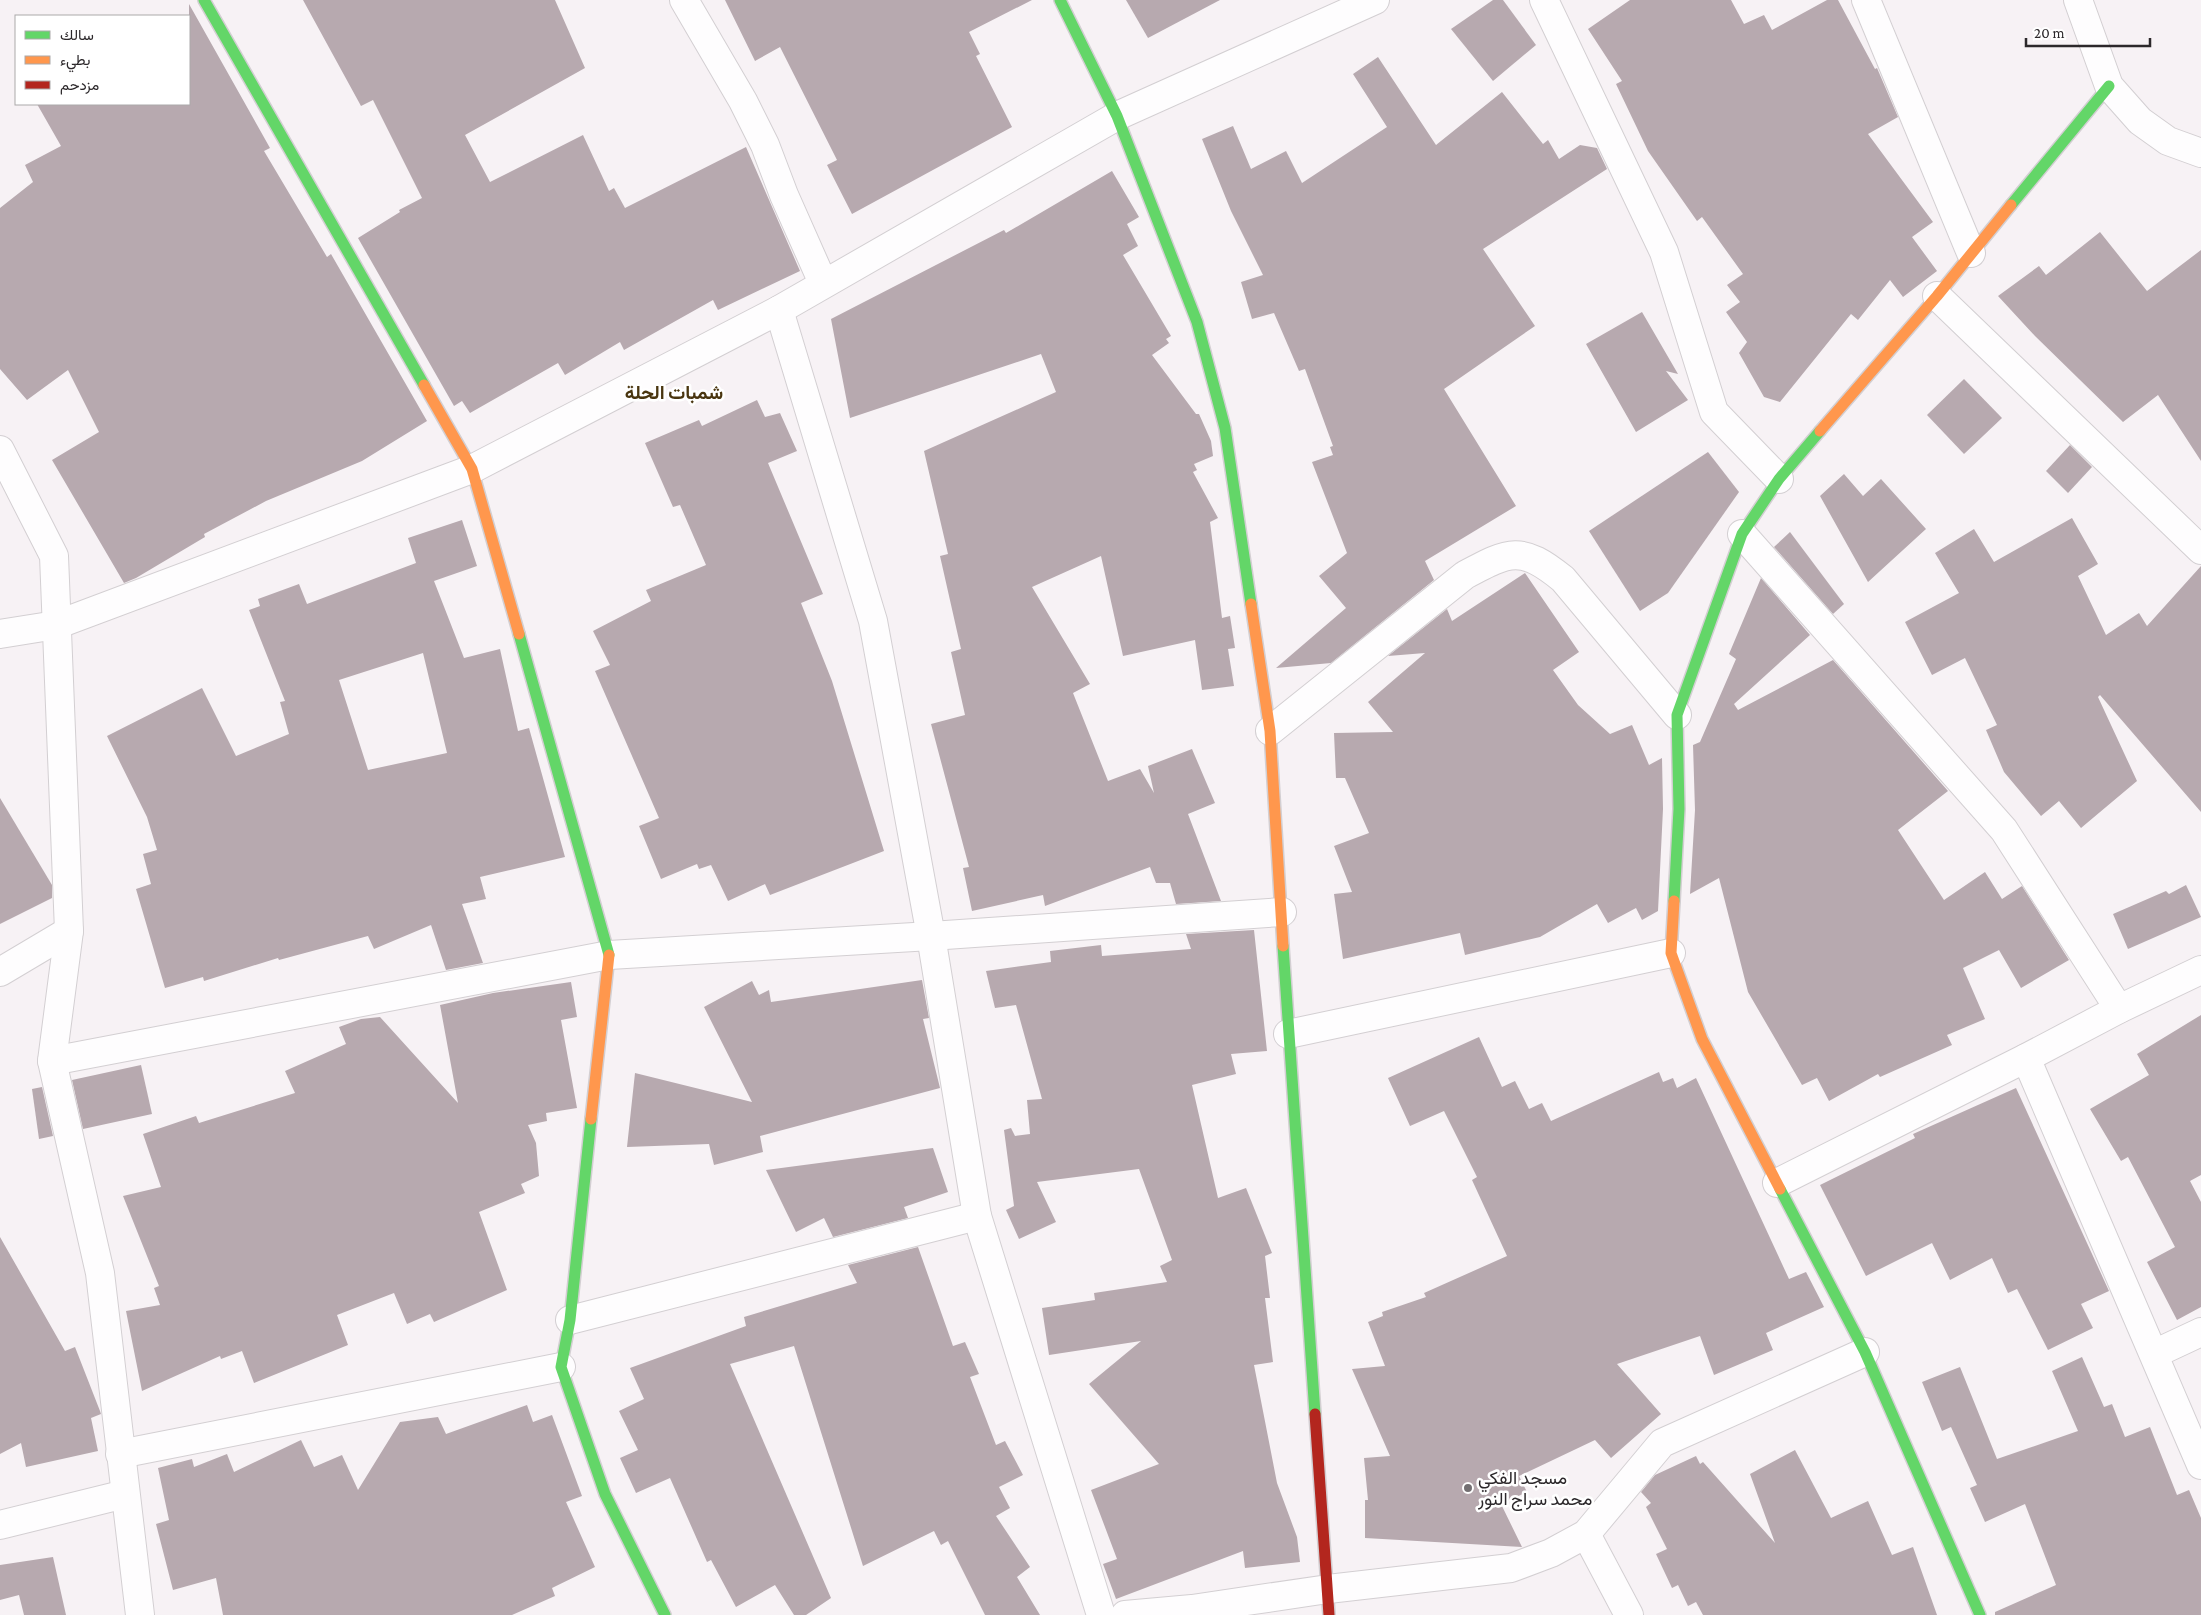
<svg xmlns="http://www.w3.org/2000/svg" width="2201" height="1615" viewBox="0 0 2201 1615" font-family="'Crimson Pro',Vazirmatn,serif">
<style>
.building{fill:#b7a9af;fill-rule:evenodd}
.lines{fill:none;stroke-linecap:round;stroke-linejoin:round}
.street-casing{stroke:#d3cfd2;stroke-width:30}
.fast-casing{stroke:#d3cfd2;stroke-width:14}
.slow-casing{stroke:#d3cfd2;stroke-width:14}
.jam-casing{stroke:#d3cfd2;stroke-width:14}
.street{stroke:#fefdfe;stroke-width:28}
.fast{stroke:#63d668;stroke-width:11}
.slow{stroke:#ff974d;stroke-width:11}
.jam{stroke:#b3261e;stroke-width:11}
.poi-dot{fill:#736f72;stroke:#fff;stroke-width:2}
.labels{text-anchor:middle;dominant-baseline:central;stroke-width:5;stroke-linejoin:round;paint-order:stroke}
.poi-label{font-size:18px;fill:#2c282b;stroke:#fff;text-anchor:start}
.neighbourhood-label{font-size:19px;font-weight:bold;fill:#49350f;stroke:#fff}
</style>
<rect width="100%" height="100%" fill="#f7f2f5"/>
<!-- building -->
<g class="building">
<polygon points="303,0 555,0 585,68 465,135 490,182 583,135 609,191 614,188 625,208 746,147 800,271 718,310 713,300 624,350 620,342 565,375 558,363 470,413 462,401 454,406 358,238 400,212 399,210 422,198 373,100 361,106"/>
<polygon points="725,0 1032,0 969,32 980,54 976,56 1012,127 852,214 827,165 837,160 780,47 755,61"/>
<polygon points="1126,0 1220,0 1148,38"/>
<polygon points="1493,0 1503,0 1536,45 1493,81 1451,29"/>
<polygon points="1630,0 1731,0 1744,24 1764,15 1772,30 1827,0 1838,0 1875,69 1877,68 1898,117 1868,134 1933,222 1912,237 1937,271 1903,297 1890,280 1858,320 1851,314 1780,402 1764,397 1739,353 1747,342 1726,312 1740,302 1727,285 1743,274 1702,217 1697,221 1648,151 1616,84 1622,81 1588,29"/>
<polygon points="189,4 270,148 264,151 327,257 331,254 427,421 362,461 266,501 204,534 205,537 136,578 124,583 52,460 99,432 68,370 27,400 0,369 0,208 33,182 25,165 61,146 37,104 189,104"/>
<polygon points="1378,57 1436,145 1502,92 1543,144 1548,140 1559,159 1580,145 1597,148 1607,169 1483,249 1535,326 1444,389 1516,506 1425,561 1434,580 1331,663 1276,668 1346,608 1319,576 1347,553 1312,462 1333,455 1330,447 1333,446 1305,369 1299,371 1274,313 1252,319 1241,282 1263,275 1231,211 1202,139 1233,126 1251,169 1286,151 1302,183 1387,127 1353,74"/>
<polygon points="1112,171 1139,217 1127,224 1138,246 1123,255 1171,336 1166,339 1169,343 1152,355 1196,414 1199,414 1211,441 1213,456 1194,464 1197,470 1193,472 1218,518 1210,522 1222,618 1230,616 1235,648 1228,649 1234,686 1202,690 1195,640 1123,656 1101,556 1032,587 1090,684 1073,693 1108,781 1140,769 1154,793 1148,766 1192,749 1215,803 1188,814 1221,901 1176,904 1170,883 1156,883 1150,867 1045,906 1043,895 972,911 963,868 969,867 931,724 965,715 951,652 961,649 940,556 948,554 924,451 1056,392 1041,354 850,418 831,319 1004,230 1006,233"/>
<polygon points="2100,232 2147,291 2201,250 2201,461 2158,395 2123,422 2035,336 1998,296 2039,266 2046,275"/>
<polygon points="1642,312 1678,374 1666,371 1688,400 1636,432 1586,344"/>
<polygon points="1964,379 2002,418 1964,454 1927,415"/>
<polygon points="757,400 765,417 780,413 797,451 768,463 823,594 801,603 832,681 884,851 770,895 765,884 728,901 711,865 699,869 697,864 661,879 639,826 659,818 595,671 610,665 593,631 651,601 646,590 706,565 680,505 673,507 645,443 699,420 702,426"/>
<polygon points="2070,445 2092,467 2068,493 2046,471"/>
<polygon points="1708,452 1739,492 1668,593 1640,611 1589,531"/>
<polygon points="1844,474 1863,496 1881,479 1926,529 1868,582 1820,496"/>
<polygon points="2072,518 2098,564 2078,576 2106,635 2139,613 2147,626 2201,566 2201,812 2100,695 2098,697 2137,781 2081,828 2059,801 2041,816 2004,772 1986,730 1997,725 1965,658 1932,675 1905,622 1959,593 1935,553 1974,529 1994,562"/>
<path d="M462,520L477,566L434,581L464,658L500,649L518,731L529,728L565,857L480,877L486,899L462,904L483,963L446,970L431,925L374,949L368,936L279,960L278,958L204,981L203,977L165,988L136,889L151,884L143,854L157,850L147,817L107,736L202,688L236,756L289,734L280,702L285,701L249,610L260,606L258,599L299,584L307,604L416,563L408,538ZM423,653L447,753L368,770L339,680Z"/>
<polygon points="1790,532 1844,604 1833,614 1774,547"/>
<polygon points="1525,573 1579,652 1553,670 1578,705 1610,734 1632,725 1649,765 1662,758 1663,809 1658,911 1642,920 1636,908 1608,923 1597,904 1540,937 1465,955 1460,933 1343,959 1334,894 1352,892 1334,846 1369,833 1345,778 1336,778 1334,733 1393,732 1368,702 1425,653 1388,656 1447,609 1452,621"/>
<polygon points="1761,578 1810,635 1734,704 1738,710 1833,660 1948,791 1898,830 1944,900 1985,872 2002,899 2022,886 2069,960 2021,988 1999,950 1963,968 1985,1019 1947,1035 1952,1045 1880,1077 1878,1074 1829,1101 1817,1078 1802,1085 1748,992 1719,878 1690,894 1695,810 1693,745 1700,742 1736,659 1729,654"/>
<polygon points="0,798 52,885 52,898 0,924"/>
<polygon points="2186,885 2201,917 2128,949 2113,914 2166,891 2169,894"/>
<polygon points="1254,930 1267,1051 1231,1054 1236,1074 1192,1085 1218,1198 1246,1188 1272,1253 1265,1256 1270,1298 1265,1298 1273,1362 1254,1365 1277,1483 1297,1537 1300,1562 1245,1568 1243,1551 1116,1599 1103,1564 1117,1559 1091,1490 1159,1464 1089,1384 1141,1341 1049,1355 1042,1308 1095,1300 1094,1293 1167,1282 1160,1266 1172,1260 1139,1169 1037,1182 1056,1222 1019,1239 1006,1210 1014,1206 1004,1130 1011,1128 1015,1136 1030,1134 1027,1100 1042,1099 1016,1005 995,1008 986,971 1051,962 1050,951 1101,945 1102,956 1191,949 1186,934"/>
<polygon points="922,980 929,1018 923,1019 940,1088 760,1136 763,1152 714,1165 709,1144 627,1147 635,1073 752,1102 704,1007 752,981 759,995 769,990 771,1002"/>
<polygon points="571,982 577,1017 561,1020 577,1108 546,1113 547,1121 528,1125 536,1143 539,1176 521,1184 525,1193 479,1212 507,1290 434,1322 430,1314 407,1324 394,1293 337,1315 348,1345 254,1383 242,1351 221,1359 220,1356 142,1391 126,1311 160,1305 154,1288 159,1286 123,1196 161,1187 143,1134 196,1116 199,1123 295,1093 285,1071 346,1044 339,1027 361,1019 380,1017 458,1103 440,1005 493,993"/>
<polygon points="2201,1015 2201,1175 2190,1181 2201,1202 2201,1307 2177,1320 2147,1262 2175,1247 2128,1157 2121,1161 2090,1109 2149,1075 2137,1054"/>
<polygon points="1479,1037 1502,1087 1515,1081 1529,1109 1542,1103 1551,1121 1659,1072 1663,1082 1673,1078 1677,1088 1696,1078 1789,1279 1806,1272 1824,1307 1766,1333 1773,1350 1714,1375 1700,1336 1617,1364 1661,1414 1611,1458 1595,1440 1519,1476 1527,1492 1501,1504 1522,1547 1365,1538 1365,1500 1368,1500 1364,1458 1390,1456 1352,1369 1385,1366 1368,1322 1383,1316 1382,1312 1426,1297 1424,1293 1507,1256 1472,1180 1477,1177 1444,1111 1410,1126 1388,1078"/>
<polygon points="141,1065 152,1114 83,1129 72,1080"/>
<polygon points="42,1087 53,1136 39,1139 32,1089"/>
<polygon points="2016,1088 2109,1291 2081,1304 2093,1328 2048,1350 2017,1289 2008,1293 1992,1258 1950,1280 1932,1243 1866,1276 1820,1185 1915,1138 1913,1134"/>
<polygon points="933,1148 948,1192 904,1207 908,1218 833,1237 824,1218 796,1232 766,1170"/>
<polygon points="0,1237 65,1351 75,1347 100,1411 101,1414 91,1418 98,1451 26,1467 21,1443 0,1454"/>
<polygon points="918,1247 953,1346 965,1342 979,1374 970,1377 996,1445 1005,1441 1023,1475 999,1487 1010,1508 996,1516 1030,1567 1017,1577 1040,1615 985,1615 948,1541 941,1545 934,1531 863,1566 794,1346 730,1364 831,1598 806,1615 794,1615 775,1585 736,1607 711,1560 707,1562 670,1478 636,1493 620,1458 638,1450 619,1411 644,1399 630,1368 746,1326 744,1317 857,1283 848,1265"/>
<polygon points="2082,1357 2104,1407 2112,1404 2125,1437 2150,1427 2177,1495 2189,1490 2201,1518 2201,1615 1995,1615 1995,1612 2056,1585 2025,1504 1985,1522 1970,1488 1977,1485 1951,1427 1942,1431 1922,1382 1960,1367 1997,1459 2078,1431 2052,1371"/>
<polygon points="527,1405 533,1422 552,1415 582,1496 566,1502 595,1567 552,1588 555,1596 512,1615 223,1615 216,1578 173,1590 156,1524 169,1520 158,1468 192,1459 194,1467 227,1454 234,1472 301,1440 314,1467 342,1455 358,1490 400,1422 438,1417 446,1434"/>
<polygon points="1795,1450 1831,1518 1868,1501 1892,1555 1913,1547 1937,1615 1703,1615 1696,1602 1688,1606 1678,1585 1672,1588 1656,1554 1667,1549 1646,1507 1651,1503 1641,1492 1655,1475 1696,1456 1700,1464 1703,1462 1775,1543 1750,1474"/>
<polygon points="53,1557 66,1615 24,1615 19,1595 0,1600 0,1565"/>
</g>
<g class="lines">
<!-- street casing -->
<g class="street-casing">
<g id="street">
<polyline points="684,0 743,101 765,145 784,195 823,283"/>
<polyline points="1544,0 1664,252 1714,412 1779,479"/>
<polyline points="1866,0 1971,253"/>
<polyline points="2078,0 2109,86 2140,121 2168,141 2201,153"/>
<polyline points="1937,296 2201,550"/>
<polyline points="779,310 873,621 931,936 977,1216 1101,1615"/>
<polyline points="0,450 54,556 69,931 52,1061 100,1273 140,1615"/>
<polyline points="1742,534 2004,830 2119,1009"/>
<polyline points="0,634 56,625 472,469 779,310 1117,116 1375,0"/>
<path d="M1270,731L1465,575C1510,551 1521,545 1563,579L1677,715"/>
<polyline points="0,972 69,931"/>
<polyline points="1288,1034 1671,953"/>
<polyline points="2026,1058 2201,1465"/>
<polyline points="52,1061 609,955 931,936 1282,912"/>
<polyline points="1777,1183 2026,1058 2119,1009 2201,970"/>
<polyline points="570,1320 977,1216"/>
<polyline points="2154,1354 2201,1332"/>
<polyline points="120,1454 561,1367"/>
<polyline points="0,1525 125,1494"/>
<polyline points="1586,1534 1629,1615"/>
<polyline points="1125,1615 1192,1609 1328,1589 1511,1568 1551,1553 1586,1534 1662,1443 1865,1352"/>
</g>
</g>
<!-- fast casing -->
<g class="fast-casing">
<g id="fast">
<polyline points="204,0 424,385"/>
<polyline points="1060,0 1117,116 1197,322 1225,428 1251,604"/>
<polyline points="2011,205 2109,86"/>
<polyline points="519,634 609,955"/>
<polyline points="1674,901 1679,809 1677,715 1742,534 1779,479 1820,431"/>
<polyline points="1283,946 1315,1414"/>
<polyline points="591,1119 570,1320 561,1367 605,1494 665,1615"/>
<polyline points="1780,1189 1865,1352 1980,1615"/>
</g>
</g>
<!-- slow casing -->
<g class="slow-casing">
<g id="slow">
<polyline points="424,385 472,469 519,634"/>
<polyline points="1820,431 1937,296 2011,205"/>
<polyline points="1251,604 1270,731 1283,946"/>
<polyline points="1674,901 1671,953 1702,1039 1780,1189"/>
<polyline points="591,1119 609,955"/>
</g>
</g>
<!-- jam casing -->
<g class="jam-casing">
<polyline id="jam" points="1315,1414 1329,1615"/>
</g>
<!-- street -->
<use href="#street" class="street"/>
<!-- fast -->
<use href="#fast" class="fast"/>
<!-- slow -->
<use href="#slow" class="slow"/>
<!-- jam -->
<use href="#jam" class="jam"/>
</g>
<!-- markers -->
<circle class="poi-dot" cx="1468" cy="1488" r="5"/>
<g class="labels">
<!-- poi labels -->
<g class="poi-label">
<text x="1478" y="1478">مسجد الفكي<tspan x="1478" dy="21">محمد سراج النور</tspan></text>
</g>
<!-- neighbourhood labels -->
<g class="neighbourhood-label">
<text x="674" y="392">شمبات الحلة</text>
</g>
</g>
<!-- legend -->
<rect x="15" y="15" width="175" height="90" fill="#ffffff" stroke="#aba9aa"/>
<rect x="25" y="31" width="25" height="8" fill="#63d668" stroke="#aba9aa"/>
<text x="60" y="40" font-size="15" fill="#2c282b">سالك</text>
<rect x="25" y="56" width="25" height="8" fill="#ff974d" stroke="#aba9aa"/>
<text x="60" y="65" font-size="15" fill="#2c282b">بطيء</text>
<rect x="25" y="81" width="25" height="8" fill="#b3261e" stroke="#aba9aa"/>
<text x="60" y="90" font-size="15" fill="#2c282b">مزدحم</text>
<!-- scale -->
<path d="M2026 38v8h124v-8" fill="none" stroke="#2c282b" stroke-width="2.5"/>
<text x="2034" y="38" font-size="15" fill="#2c282b" stroke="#ffffff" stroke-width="4" paint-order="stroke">20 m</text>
</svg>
